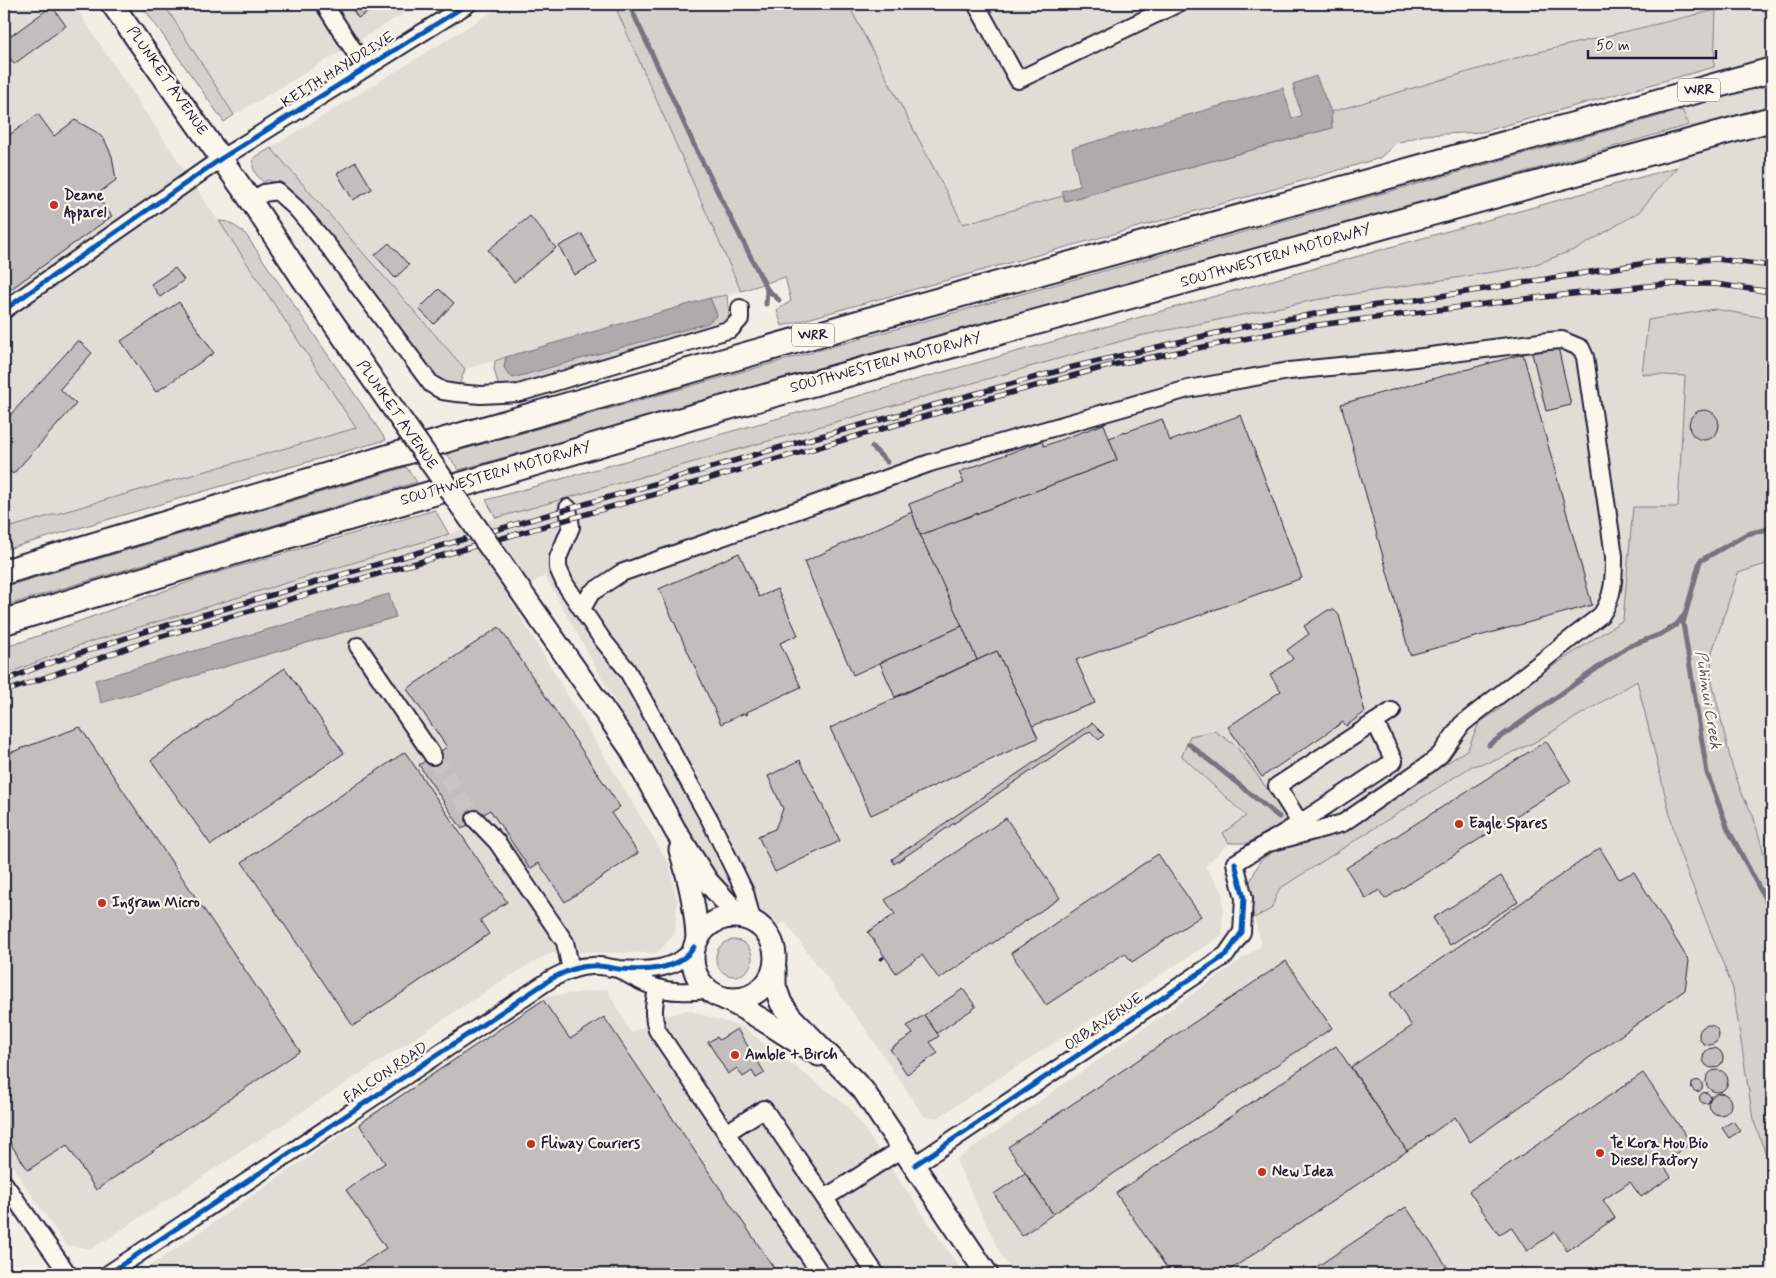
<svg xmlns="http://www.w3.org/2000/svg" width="1776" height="1278" viewBox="0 0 1776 1278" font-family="Mynerve,sans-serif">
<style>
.built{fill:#e0dcd6}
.green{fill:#d4d1cc;stroke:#7b7a84}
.water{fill:#aeabad;stroke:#76747f}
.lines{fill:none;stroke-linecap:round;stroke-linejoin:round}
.stream{stroke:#76747f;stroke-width:5}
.building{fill:#c2bebe;stroke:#22223b}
.minor-tunnel{stroke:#c8c5c3;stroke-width:16;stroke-dasharray:16 8;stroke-linecap:butt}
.minor-casing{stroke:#22223b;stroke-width:20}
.major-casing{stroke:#22223b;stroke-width:25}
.highway-casing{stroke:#22223b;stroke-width:28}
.path{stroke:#22223b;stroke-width:3;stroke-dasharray:5 4;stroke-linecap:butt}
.minor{stroke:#fbf7ec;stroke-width:16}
.major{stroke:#fbf7ec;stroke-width:21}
.highway{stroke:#fbf7ec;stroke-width:24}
.rail-casing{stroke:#22223b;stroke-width:5.5}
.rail{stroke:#fbf7ec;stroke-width:4;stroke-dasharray:11;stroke-linecap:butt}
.major-bridge-casing{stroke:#22223b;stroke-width:25;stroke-linecap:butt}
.major-bridge{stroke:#fbf7ec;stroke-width:21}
.cycleway-casing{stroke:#fbf7ec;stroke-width:8}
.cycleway{stroke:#0057b8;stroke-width:5}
.poi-dot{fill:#c8321e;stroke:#fbf7ec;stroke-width:2}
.labels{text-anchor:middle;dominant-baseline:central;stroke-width:4.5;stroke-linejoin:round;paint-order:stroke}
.shield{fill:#fbf7ec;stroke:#636270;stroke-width:1}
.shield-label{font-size:14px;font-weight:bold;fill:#22223b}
.street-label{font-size:15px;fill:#22223b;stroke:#fbf7ec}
.poi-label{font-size:15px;font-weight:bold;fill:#22223b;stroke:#fbf7ec;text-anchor:start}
.water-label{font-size:16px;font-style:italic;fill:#535263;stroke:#fbf7ec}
</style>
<rect width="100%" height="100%" fill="#f2eee5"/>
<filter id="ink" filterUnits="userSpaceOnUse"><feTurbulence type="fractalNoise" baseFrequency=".02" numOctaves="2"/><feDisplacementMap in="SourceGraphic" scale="10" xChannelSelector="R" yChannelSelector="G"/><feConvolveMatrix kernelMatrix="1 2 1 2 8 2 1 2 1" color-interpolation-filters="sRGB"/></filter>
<g filter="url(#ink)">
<!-- built -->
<g class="built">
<polygon points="4,4 73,4 357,428 4,529"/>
<polygon points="164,4 420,4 234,115"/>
<polygon points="505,4 614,4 741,291 710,298 465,369 271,148"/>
<polygon points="848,4 1772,4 1772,319 1714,309 1685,376 1678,508 1633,508 1623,620 1506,697 1500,709 1479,723 1468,749 1347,829 1304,844 1289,819 1182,756 1246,817 1224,833 1229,843 1205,866 1223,893 1222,935 937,1118 924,1116 866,1030 785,922 778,925 761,911 734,898 713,876 545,576 508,596 669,864 677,901 675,934 657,953 552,952 508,977 92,1249 66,1245 4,1154 4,675 80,645 449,534 496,518 1139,336 1315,300 1531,266 1579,248 1639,212 1677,167 1689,125 1682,110 1714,66 1715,10 1526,55 1331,112 1316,77 1301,116 1292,118 1283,89 1072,148 1080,186 1062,191 1063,196 962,224"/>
<polygon points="1772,562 1772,876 1766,861 1753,815 1743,796 1732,766 1711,677 1712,652 1738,573"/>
<polygon points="1637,681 1679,851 1733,989 1753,1119 1772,1171 1772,1274 1500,1274 1498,1272 1494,1274 1014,1274 1001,1255 956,1160 1262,945 1254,918 1271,909 1279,889 1472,766 1494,761 1533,743"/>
<polygon points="607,989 631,1033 663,1017 687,1010 742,1027 849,1107 964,1274 139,1274 356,1124 545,997"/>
</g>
<!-- green -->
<g class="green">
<polygon points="141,4 164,4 234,115 224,122"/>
<polygon points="614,4 848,4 963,224 1063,196 1065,201 1332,128 1331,112 1526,55 1716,10 1714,67 1482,132 1424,135 1396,143 1380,158 1257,194 782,326 777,310 791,301 785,277 741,291"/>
<path d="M1682,110L1689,125C1280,243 869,355 459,470L447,454Z"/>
<path d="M271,148L465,369L458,388L439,384L281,186L268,180L263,182C255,174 251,168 254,158Z"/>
<polygon points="1677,167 1639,212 1579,248 1531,266 1315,300 1139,336 496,518 486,500"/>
<polygon points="219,221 228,222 244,232 386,440 222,486 4,550 4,529 356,428"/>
<polygon points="727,295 729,317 723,327 512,389 499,388 494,369 495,361 506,357 504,368 717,315 710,298"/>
<polygon points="1714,309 1772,319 1772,562 1738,573 1712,652 1711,677 1732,766 1743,796 1753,815 1766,861 1772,876 1772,1171 1753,1119 1733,989 1679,851 1637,681 1533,743 1494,761 1472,766 1279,889 1271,909 1254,918 1248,886 1260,861 1298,834 1304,844 1347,829 1468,749 1479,723 1500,709 1506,697 1623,620 1633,507 1678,507 1685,376 1642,374 1648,320"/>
<polygon points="406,467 417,482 4,606 4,587"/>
<polygon points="435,510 449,534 80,645 4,675 4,648 209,575"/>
<polygon points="1215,731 1236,746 1289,819 1248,843 1229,843 1223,833 1246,816 1182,756 1190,736"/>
<circle cx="734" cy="958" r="18"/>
</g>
<!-- water -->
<g class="water">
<polygon points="1316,76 1331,112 1332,128 1065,201 1062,191 1080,186 1072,148 1283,88 1292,118 1301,116 1293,84"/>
<polygon points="710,298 717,315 708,323 513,378 508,374 504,367 506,357"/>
<polygon points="389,594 396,617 101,703 95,680"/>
</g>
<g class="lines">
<!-- stream -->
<g class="stream">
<polyline points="629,4 695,147 767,289"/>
<polyline points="766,304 767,289 779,300"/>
<polyline points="872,447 887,462"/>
<polyline points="1772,528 1747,534 1700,561 1683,623 1707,773 1728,829 1772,912"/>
<polyline points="1189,744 1279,817"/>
<polyline points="1489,745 1627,647 1661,634 1676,625 1685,614"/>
</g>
</g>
<!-- building -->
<g class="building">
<polygon points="349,4 381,4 358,18"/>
<polygon points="52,6 66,26 14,64 4,49 4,41"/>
<polygon points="38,114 54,136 75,120 96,132 104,139 112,156 116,180 96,195 112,216 4,294 4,139"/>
<polygon points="356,162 372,189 353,200 337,173"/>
<polygon points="530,216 556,248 514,282 488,250"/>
<polygon points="582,234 597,263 574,275 559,246"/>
<polygon points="389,243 409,265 395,278 375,255"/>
<polygon points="175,268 184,280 160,297 151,284"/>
<polygon points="439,289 454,303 434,324 419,309"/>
<polygon points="179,302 214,353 156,392 121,341"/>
<polygon points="78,340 92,353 60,389 76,404 13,474 4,465 4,422"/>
<polygon points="1558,347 1571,405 1546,411 1532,353"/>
<polygon points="1523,354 1592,605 1410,655 1341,404"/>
<circle cx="1704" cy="425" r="15"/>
<polygon points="1241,415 1302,578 1076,660 1095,703 1032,726 997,651 977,660 920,535 1117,460 1109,438 1162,419 1170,441"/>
<polygon points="1104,424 1117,460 920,535 909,504 964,483 959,472 1042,441 1044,446"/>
<polygon points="912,512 920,535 962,626 853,675 804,562"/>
<polygon points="739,553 759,597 777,589 798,635 780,643 801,687 721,724 659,589"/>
<polygon points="1328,610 1334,610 1339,615 1365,712 1346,726 1343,722 1262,777 1228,727 1281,691 1270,675 1293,659 1287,650 1309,634 1304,626"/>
<polygon points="962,626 977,660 895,697 880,663"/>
<polygon points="499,627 620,807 611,813 638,853 565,902 539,863 530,869 490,810 462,829 419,765 447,747 407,689"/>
<polygon points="997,651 1038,738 871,815 830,728"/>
<polygon points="285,668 344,753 211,845 151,760"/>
<polygon points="1092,723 1104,735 1099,740 1090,731 894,864 892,859"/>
<polygon points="80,727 300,1051 96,1190 67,1145 28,1170 4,1134 4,755"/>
<polygon points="1546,741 1571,781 1385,899 1379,890 1366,899 1346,868"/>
<polygon points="405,752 507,902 480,920 489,934 353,1026 242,862"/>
<polygon points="800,760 840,841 775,872 758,836 775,829 783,809 768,776"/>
<polygon points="1006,818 1060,898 939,979 922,955 896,973 868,932 895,914 885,900"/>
<polygon points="1600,848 1619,879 1634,872 1689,961 1685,990 1470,1142 1455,1117 1407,1151 1351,1067 1412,1026 1390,994"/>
<polygon points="1158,854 1201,916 1132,962 1125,953 1046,1005 1011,953"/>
<polygon points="1501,876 1518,902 1450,945 1433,918"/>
<polygon points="1286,961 1332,1028 1053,1214 1008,1147"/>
<polygon points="963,989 976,1007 937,1033 924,1015"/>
<polygon points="543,1000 570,1039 604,1017 778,1274 347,1274 386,1248 346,1190 385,1163 359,1124"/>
<polygon points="924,1015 939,1036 930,1042 938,1053 907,1074 890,1049 913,1034 907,1026"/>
<circle cx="1709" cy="1035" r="10"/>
<polygon points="737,1029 765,1073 756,1078 752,1071 743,1077 737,1068 728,1074 708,1042 717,1037 719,1040"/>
<polygon points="1336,1046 1407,1151 1224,1274 1171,1274 1116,1193"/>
<circle cx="1713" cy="1058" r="10"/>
<circle cx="1717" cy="1081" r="11"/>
<polygon points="1643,1073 1691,1143 1662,1163 1671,1177 1641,1197 1630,1182 1603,1200 1615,1218 1567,1251 1555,1232 1527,1251 1511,1227 1499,1235 1469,1191"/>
<circle cx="1697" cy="1086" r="5.5"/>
<circle cx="1705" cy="1098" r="5.5"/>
<circle cx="1720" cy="1104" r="11"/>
<polygon points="1733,1121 1740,1131 1729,1138 1722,1128"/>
<polygon points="1025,1173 1053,1214 1022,1236 994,1194"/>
<polygon points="1406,1207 1452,1274 1306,1274"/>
</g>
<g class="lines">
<!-- minor-tunnel -->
<polyline class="minor-tunnel" points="433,756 475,819"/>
<!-- minor casing -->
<g class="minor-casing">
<g id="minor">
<polyline points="324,4 365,68"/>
<polyline points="976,4 1018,80 1177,4"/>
<polyline points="251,201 264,193 277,191 296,208 329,247 431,384 443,391 456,393 481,395 519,393 731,329 740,319 740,308"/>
<polyline points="4,310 222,158 468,4"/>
<polyline points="568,508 571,527 558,558 558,568 565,584 602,639 627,670 681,768 710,820 745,892 752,920"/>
<path d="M582,609L591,593L621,573L930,463L1188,389L1289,371L1391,361L1548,341L1562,340L1581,348L1585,357L1614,556C1614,577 1614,597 1601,615L1462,724L1440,755L1429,764L1343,823L1265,844"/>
<polyline points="358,646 433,756"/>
<polyline points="475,819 497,842 565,942 571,970"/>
<polyline points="1300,823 1277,786 1392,711"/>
<path d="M620,970C653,990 669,994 707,990"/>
<path d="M657,989C654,1004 652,1015 657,1030L821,1274"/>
<polyline points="726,1133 764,1109 876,1274"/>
<polyline points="915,1165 1226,955 1242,932 1244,898 1235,863 1300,823 1394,761 1375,722"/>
<polyline points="4,1183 68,1274"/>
<polyline points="825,1198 903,1148"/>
<path d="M108,1274L551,979C564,972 577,966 592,966C601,965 610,968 619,969C645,971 678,971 694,947"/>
</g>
</g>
<!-- major casing -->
<g class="major-casing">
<g id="major">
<polyline points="112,4 251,201 302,278"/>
<polyline points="605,712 630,748 675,830 707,881 740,917"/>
<path d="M680,850C689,879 696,908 697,939"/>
<circle cx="734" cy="958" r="41"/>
<polyline points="775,968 775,986 781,1003 791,1017 863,1090 987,1274"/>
<path d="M725,999C759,1015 787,1037 819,1055"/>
</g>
</g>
<!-- highway casing -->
<g class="highway-casing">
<g id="highway">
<polyline points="4,572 452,438 904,310 1772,70"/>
<polyline points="4,622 307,530 692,417 1772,119"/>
</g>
</g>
<!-- path -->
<g class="path">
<polyline points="746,713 747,715"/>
<polyline points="880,960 885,956"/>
</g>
<!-- minor -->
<use href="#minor" class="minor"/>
<!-- major -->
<use href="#major" class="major"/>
<!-- highway -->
<use href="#highway" class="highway"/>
<!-- rail casing -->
<g class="rail-casing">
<g id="rail">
<polyline points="4,681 38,667 144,632 792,444 1073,367 1242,327 1332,311 1416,300 1653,262 1717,259 1772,266"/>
<polyline points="4,692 159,637 951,409 1112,365 1310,326 1525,299 1667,284 1715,284 1772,292"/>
</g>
</g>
<!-- rail -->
<use href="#rail" class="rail"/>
<!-- major-bridge casing -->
<g class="major-bridge-casing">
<polyline id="major-bridge" points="302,278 605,712"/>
</g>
<!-- major-bridge -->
<use href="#major-bridge" class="major-bridge"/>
<!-- cycleway casing -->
<g class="cycleway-casing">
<g id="cycleway">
<polyline points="4,310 222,158 468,4"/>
<polyline points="915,1165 1226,955 1242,932 1244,898 1235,863"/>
<path d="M108,1274L551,979C564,972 577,966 592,966C601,965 610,968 619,969C645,971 678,971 694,947"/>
</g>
</g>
<!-- cycleway -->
<use href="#cycleway" class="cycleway"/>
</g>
</g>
<!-- markers -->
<g class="poi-dot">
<circle cx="54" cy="205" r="5"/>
<circle cx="1459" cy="824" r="5"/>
<circle cx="102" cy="903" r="5"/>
<circle cx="735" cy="1055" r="5"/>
<circle cx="531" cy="1144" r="5"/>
<circle cx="1600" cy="1153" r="5"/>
<circle cx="1262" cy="1172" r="5"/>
</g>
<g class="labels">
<!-- shield labels -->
<g class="shield">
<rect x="1678" y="78.5" width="42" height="23" rx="4"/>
<rect x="792" y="323.5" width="42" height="23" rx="4"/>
</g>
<g class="shield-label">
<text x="1699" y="90">WRR</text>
<text x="813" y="335">WRR</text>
</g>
<!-- street labels -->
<g class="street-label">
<text transform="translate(338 70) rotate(-32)">KEITH HAY DRIVE</text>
<text transform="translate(167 81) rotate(55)">PLUNKET AVENUE</text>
<text transform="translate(1276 256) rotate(-16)">SOUTHWESTERN MOTORWAY</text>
<text transform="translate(886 363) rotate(-15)">SOUTHWESTERN MOTORWAY</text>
<text transform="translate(397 415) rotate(55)">PLUNKET AVENUE</text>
<text transform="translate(496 474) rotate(-16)">SOUTHWESTERN MOTORWAY</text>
<text transform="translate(1104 1022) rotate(-34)">ORB AVENUE</text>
<text transform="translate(386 1073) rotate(-34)">FALCON ROAD</text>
</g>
<!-- poi labels -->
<g class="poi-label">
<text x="64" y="196">Deane<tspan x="64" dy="17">Apparel</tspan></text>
<text x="1469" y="824">Eagle Spares</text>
<text x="112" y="903">Ingram Micro</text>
<text x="745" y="1055">Amble + Birch</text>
<text x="541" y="1144">Fliway Couriers</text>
<text x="1610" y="1144">Te Kora Hou Bio<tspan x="1610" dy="17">Diesel Factory</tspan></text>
<text x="1272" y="1172">New Idea</text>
</g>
<!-- water labels -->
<g class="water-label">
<text transform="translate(1708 700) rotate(81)">Puhinui Creek</text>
</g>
</g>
<!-- margin -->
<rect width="1776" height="1278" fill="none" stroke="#fbf7ec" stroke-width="20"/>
<rect x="10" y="10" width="1756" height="1258" fill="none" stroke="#22223b" stroke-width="2" filter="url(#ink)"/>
<!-- scale -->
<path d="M1588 50v8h128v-8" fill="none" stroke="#22223b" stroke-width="2.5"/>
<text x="1596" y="50" font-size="15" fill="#22223b" stroke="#fbf7ec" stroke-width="4" paint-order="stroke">50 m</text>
</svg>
